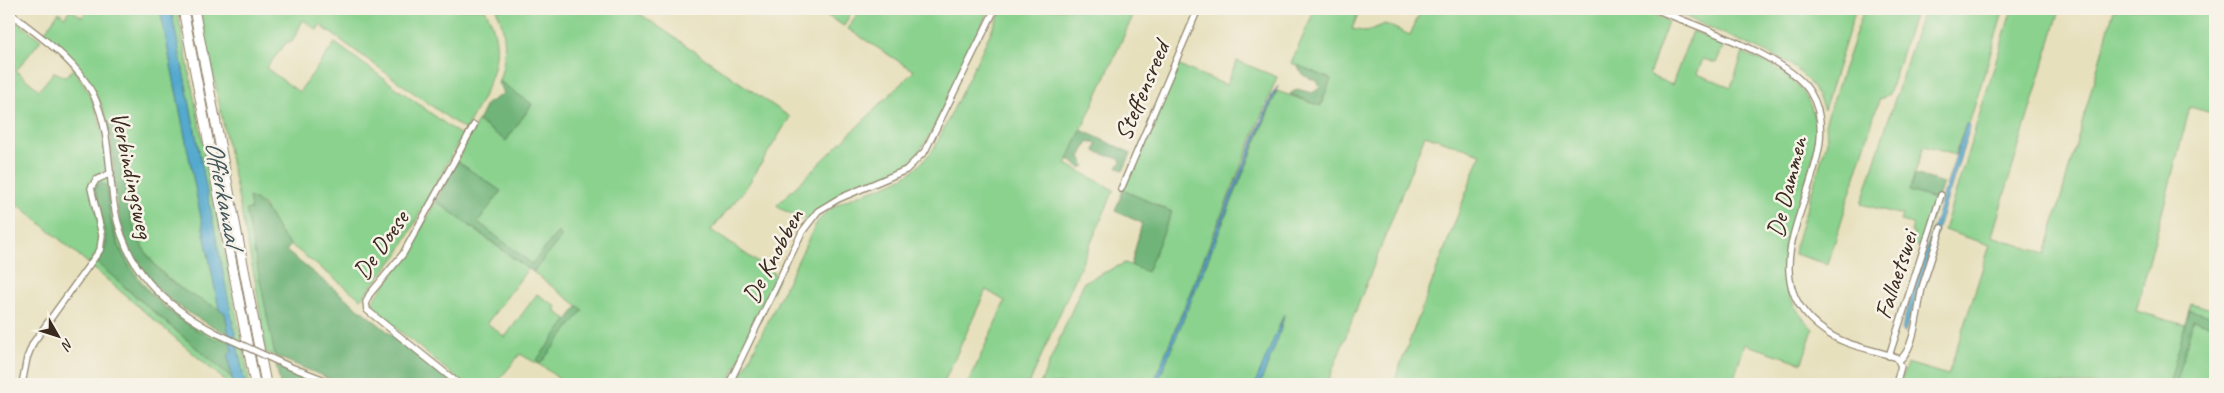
<svg xmlns="http://www.w3.org/2000/svg" width="2224" height="393" viewBox="0 0 2224 393" font-family="Caveat,sans-serif">
<style>
.green{fill:#8ad28e;stroke:#627e56}
.forest{fill:#6fb479;stroke:#556f4c}
.water{fill:#52a9ce;stroke:#466a76}
.lines{fill:none;stroke-linecap:round;stroke-linejoin:round}
.minor-casing{stroke:#91856e;stroke-width:8}
.highway-casing{stroke:#91856e;stroke-width:11}
.minor{stroke:#fff;stroke-width:5.5}
.highway{stroke:#fff;stroke-width:9}
.minor-bridge-casing{stroke:#91856e;stroke-width:8;stroke-linecap:butt}
.minor-bridge{stroke:#fff;stroke-width:5.5}
.labels{text-anchor:middle;dominant-baseline:central;stroke-width:5;stroke-linejoin:round;paint-order:stroke}
.street-label{font-size:25px;fill:#3b2a1e;stroke:#f7f3e8}
.water-label{font-size:26px;font-style:italic;fill:#43565c;stroke:#f7f3e8}
</style>
<rect width="100%" height="100%" fill="#f7f3e8"/>
<filter id="ink" filterUnits="userSpaceOnUse"><feTurbulence type="fractalNoise" baseFrequency=".02" numOctaves="2"/><feDisplacementMap in="SourceGraphic" scale="10" xChannelSelector="R" yChannelSelector="G"/><feConvolveMatrix kernelMatrix="1 2 1 2 8 2 1 2 1" color-interpolation-filters="sRGB"/></filter>
<filter id="wash" filterUnits="userSpaceOnUse"><feTurbulence type="fractalNoise" baseFrequency=".0096" numOctaves="4" result="noise"/><feDisplacementMap in="SourceGraphic" scale="20" xChannelSelector="R" yChannelSelector="G"/><feGaussianBlur stdDeviation="1.12" result="paint"/><feColorMatrix in="noise" values="0 0 0 0 0 0 0 0 0 0 0 0 0 0 0 0 0 1.4 0 .05"/><feComposite in="paint" operator="in"/></filter>
<g filter="url(#wash)">
<rect width="100%" height="100%" fill="#e7e0bd"/>
<!-- green -->
<g class="green">
<path d="M70,9L82,17L87,11L85,9H160L219,309C171,290 134,254 127,201C123,176 122,151 117,126L115,124H108C96,86 75,58 43,34L59,12L65,17Z"/>
<polygon points="171,9 177,9 250,384 245,384"/>
<path d="M200,9H485C511,55 487,90 465,130L320,25L317,30L303,20L292,42H287L266,68L299,92L335,43L462,136L398,254L361,299L287,242L280,233L263,204L247,210L275,356L266,352L256,285Z"/>
<path d="M496,9H633L790,117L746,188L711,230L779,277L728,384H555L559,379L545,368L520,354L496,384H464L373,309V301L410,250L436,201L528,269L487,323L505,337L537,294L557,307L555,311L568,320L536,361L583,310L533,272L562,236L557,233L532,264L478,222L457,161L478,121L506,140L532,105L499,81C507,56 507,32 496,9Z"/>
<polygon points="816,9 853,9 844,26"/>
<polygon points="860,9 989,9 935,125 926,142 907,167 844,194 807,221 779,208 777,205 914,71 848,29"/>
<path d="M1002,9H1136L1066,164L1114,190L1029,384H968L1005,301L986,290L943,384H737L816,224C835,197 870,194 898,180C914,172 924,161 935,147Z"/>
<path d="M1315,9H1360L1352,29L1366,32L1385,24L1410,35L1419,15L1411,9H1640L1668,21L1649,75L1672,85L1692,31L1724,44L1716,63L1703,59L1697,74L1731,87L1743,53C1755,58 1770,63 1781,71C1880,141 1726,248 1813,329L1802,363L1745,344L1732,384H1393L1481,154L1425,135L1327,384H1260L1278,338L1284,317L1255,384H1157L1277,91L1321,106L1331,79L1291,63Z"/>
<path d="M1679,9H1856L1824,110C1816,88 1804,73 1785,61L1677,13Z"/>
<polygon points="1864,9 1916,9 1889,94 1879,100 1828,264 1794,254 1795,247 1824,151 1827,142 1826,121"/>
<polygon points="1924,9 2004,9 1969,124 1965,126 1955,155 1924,146 1909,191 1937,200 1923,247 1911,244 1914,233 1911,232 1913,224 1900,221 1902,215 1861,204"/>
<polygon points="2012,9 2060,9 1992,236 2045,254 2114,9 2215,9 2215,114 2190,107 2136,311 2185,325 2191,303 2215,310 2215,384 1900,384 1907,363 1948,375 1990,245 1944,230"/>
<path d="M9,15L41,40L16,71L39,90L54,72L66,77L73,69C99,103 101,126 108,167L105,172L93,181L101,246L89,264L19,205L9,217V69L12,66L9,64Z"/>
<polygon points="1237,61 1277,77 1153,384 1040,384 1084,282 1125,263 1147,271 1172,212 1123,190 1177,65 1226,85"/>
<path d="M105,178L109,181C117,239 129,285 182,318C194,325 207,331 220,337L217,340C150,311 111,261 107,187L97,200L106,239L104,252L124,287L232,378L233,384H229L91,266L103,246L92,191L97,181Z"/>
</g>
<!-- forest -->
<g class="forest">
<polygon points="1297,65 1331,79 1320,106 1290,94 1297,89 1312,93 1320,88 1318,82 1303,75"/>
<polygon points="499,81 532,104 506,141 478,121 488,101 490,102 504,93 498,83"/>
<path d="M115,123C124,143 123,170 126,192C130,234 150,271 188,293C200,300 213,305 225,313L229,334C172,308 130,278 118,212C113,183 114,153 108,124Z"/>
<polygon points="1081,130 1131,153 1123,171 1117,167 1121,162 1120,159 1096,152 1095,151 1097,144 1088,141 1080,157 1085,166 1081,168 1068,159"/>
<polygon points="457,161 501,191 478,222 532,264 558,232 562,236 533,272 436,201"/>
<polygon points="1915,174 1943,183 1937,200 1909,191"/>
<path d="M100,183L106,185C109,198 108,213 112,226C126,280 167,318 217,340L220,337L231,342L232,351L228,356L232,378L99,265L98,260L104,252L107,243L95,187Z"/>
<polygon points="1123,190 1172,212 1147,272 1131,265 1142,223 1115,211"/>
<path d="M249,197C272,206 273,231 291,245L286,251L454,384H342L275,356L246,210L251,209Z"/>
<polygon points="578,306 583,310 540,364 536,361"/>
<polygon points="2189,310 2215,317 2215,326 2193,320 2177,382 2184,384 2169,384"/>
<polygon points="276,364 326,384 280,384"/>
</g>
<!-- water -->
<g class="water">
<polygon points="160,9 171,9 245,384 233,384 228,356 232,351 225,313 219,309"/>
<polygon points="1278,86 1157,384 1153,384 1272,95"/>
<polygon points="1966,124 1969,124 1970,127 1905,332 1902,331 1904,319"/>
<polygon points="1284,314 1278,338 1260,384 1255,384"/>
</g>
</g>
<g filter="url(#ink)">
<g class="lines">
<!-- minor casing -->
<g class="minor-casing">
<g id="minor">
<path d="M1655,9C1695,26 1788,56 1810,92C1856,166 1730,266 1826,332C1847,347 1874,349 1897,358L1901,366L1896,384"/>
<path d="M9,12C39,36 75,59 93,94C110,129 108,167 114,205C124,268 162,304 216,333"/>
<polyline points="1121,189 1198,9"/>
<polyline points="1889,356 1941,195"/>
<path d="M1899,360C1915,351 1918,305 1922,288C1928,268 1935,248 1941,228"/>
<polyline points="288,366 335,384"/>
<polyline points="22,384 27,358 33,343 100,250 102,235 91,188 96,180 111,173"/>
<polyline points="459,384 367,310 366,302 369,295 403,254 474,125"/>
<polyline points="729,384 802,232 818,211 838,199 906,170 925,151 995,9"/>
</g>
</g>
<!-- highway casing -->
<g class="highway-casing">
<g id="highway">
<polyline points="183,9 255,384"/>
<polyline points="194,9 266,384"/>
</g>
</g>
<!-- minor -->
<use href="#minor" class="minor"/>
<!-- highway -->
<use href="#highway" class="highway"/>
<!-- minor-bridge casing -->
<g class="minor-bridge-casing">
<polyline id="minor-bridge" points="216,333 288,366"/>
</g>
<!-- minor-bridge -->
<use href="#minor-bridge" class="minor-bridge"/>
</g>
</g>
<g class="labels">
<!-- street labels -->
<g class="street-label">
<text transform="translate(1142 91) rotate(-67)">Steffensreed</text>
<text transform="translate(132 175) rotate(78)">Verbindingsweg</text>
<text transform="translate(1787 187) rotate(-76)">De Dammen</text>
<text transform="translate(381 245) rotate(-55)">De Doese</text>
<text transform="translate(773 256) rotate(-62)">De Knobben</text>
<text transform="translate(1896 275) rotate(-72)">Fallaetswei</text>
</g>
<!-- water labels -->
<g class="water-label">
<text transform="translate(224 193) rotate(79)">Offierkanaal</text>
</g>
</g>
<!-- margin -->
<rect width="2224" height="393" fill="none" stroke="#f7f3e8" stroke-width="30"/>
<!-- north arrow -->
<g transform="translate(58 336) rotate(129)" stroke="#f7f3e8" stroke-width="4" paint-order="stroke">
<path d="M0-4L9 19L0 12L-9 19Z" fill="#3b2a1e"/>
<text y="-8" font-size="14" font-weight="bold" text-anchor="middle" fill="#3b2a1e">N</text>
</g>
</svg>
